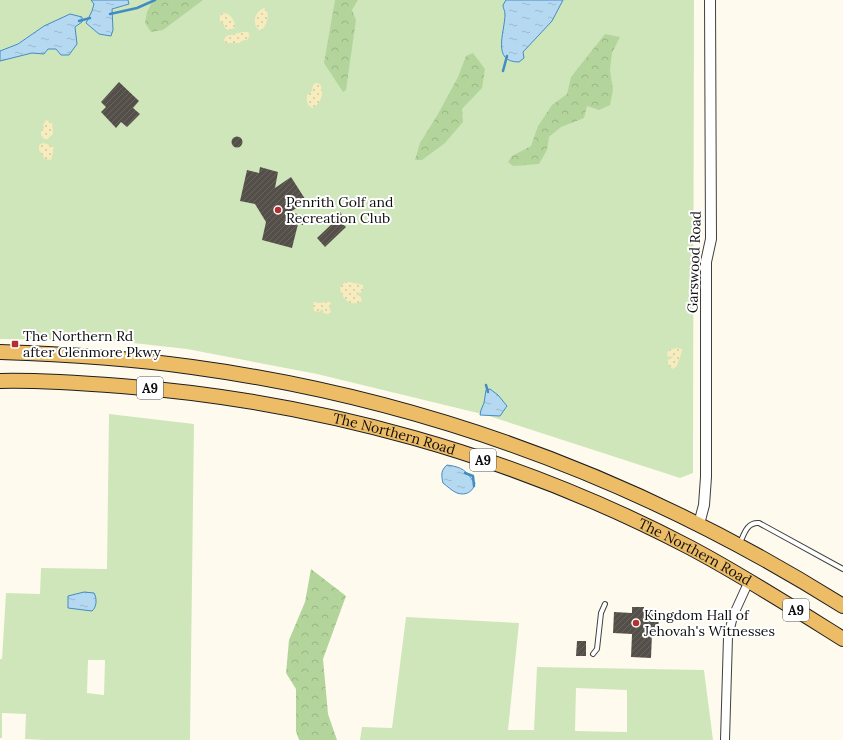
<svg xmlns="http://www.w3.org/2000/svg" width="843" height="740" viewBox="0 0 843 740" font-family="Lora,serif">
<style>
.grass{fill:#cfe6ba;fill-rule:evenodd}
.forest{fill:url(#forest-crowns)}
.sand{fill:url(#sand-dots)}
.water{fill:url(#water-ripples);stroke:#428cc4}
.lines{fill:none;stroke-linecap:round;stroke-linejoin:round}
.stream{stroke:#428cc4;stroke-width:2.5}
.building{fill:url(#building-hatch)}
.service-casing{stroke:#404040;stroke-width:6}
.minor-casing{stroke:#404040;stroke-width:10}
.tertiary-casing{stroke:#404040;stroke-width:12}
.trunk-casing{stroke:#1e1e1e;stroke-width:16}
.service{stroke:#fff;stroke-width:4}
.minor{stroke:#fff;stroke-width:8}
.tertiary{stroke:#fff;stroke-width:10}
.trunk{stroke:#ecbc66;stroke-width:14}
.poi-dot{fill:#b32f31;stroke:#fff;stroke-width:1.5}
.labels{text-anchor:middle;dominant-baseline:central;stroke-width:4;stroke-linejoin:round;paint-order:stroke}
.shield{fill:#fff;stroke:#565656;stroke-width:1}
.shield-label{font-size:13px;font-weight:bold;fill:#0d0d0d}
.poi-label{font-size:14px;fill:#0d0d0d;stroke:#fff;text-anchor:start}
.street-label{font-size:14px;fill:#0d0d0d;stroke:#fff}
</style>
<defs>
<pattern id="forest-crowns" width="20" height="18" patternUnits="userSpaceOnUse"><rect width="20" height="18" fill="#b3d59b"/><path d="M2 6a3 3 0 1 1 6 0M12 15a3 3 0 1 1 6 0" fill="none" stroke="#99b684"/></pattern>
<pattern id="sand-dots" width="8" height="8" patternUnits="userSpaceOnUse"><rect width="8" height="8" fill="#f6ecbe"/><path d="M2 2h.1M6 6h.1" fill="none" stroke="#d2c9a2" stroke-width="1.8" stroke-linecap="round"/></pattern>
<pattern id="water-ripples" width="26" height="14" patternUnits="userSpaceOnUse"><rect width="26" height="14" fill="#b6d9f2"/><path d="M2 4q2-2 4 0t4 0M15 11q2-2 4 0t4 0" fill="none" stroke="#9bb9ce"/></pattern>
<pattern id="building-hatch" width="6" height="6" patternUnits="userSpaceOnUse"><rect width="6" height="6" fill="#554f4a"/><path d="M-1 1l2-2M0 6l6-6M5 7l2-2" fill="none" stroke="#686460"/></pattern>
</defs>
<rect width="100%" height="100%" fill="#fefbee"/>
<!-- grass -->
<g class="grass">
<polygon points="0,0 694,0 693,473 680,478 486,415 317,374 187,349 115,341 0,339"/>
<path d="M109,414L194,424L190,740H45L25,739L26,714L2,713V738H0V659H2L6,593L40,594L41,568L107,569ZM88,660H105L104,695L87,693Z"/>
<path d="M406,617L519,623L508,730H534L537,667L704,670L713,740H360L362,727L392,728ZM576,688L627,690V732L575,731Z"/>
</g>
<!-- forest -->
<g class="forest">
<polygon points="153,0 203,0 163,30 151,32 145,23 147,12"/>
<polygon points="335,0 358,0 352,10 356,20 346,90 343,92 324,63"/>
<polygon points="605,34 620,37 612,53 610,70 613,90 610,105 599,110 587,106 584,118 561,127 549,137 547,150 539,164 513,166 508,162 512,156 531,146 538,126 552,105 567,94 571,77"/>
<polygon points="473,53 485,69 482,88 462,109 463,122 445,143 422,160 415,160 420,143 438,114 458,77 466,56"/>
<polygon points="311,569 346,596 323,659 328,714 337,740 299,740 296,731 296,689 286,673 289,640 305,602"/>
</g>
<!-- sand -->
<g class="sand">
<path d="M264,8C271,13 267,24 262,30H259C251,23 255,12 264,8Z"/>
<path d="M223,13C230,12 236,22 235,28L228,30L225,28L223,23L220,22V16Z"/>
<polygon points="243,32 248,32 250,35 247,40 244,40 239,43 225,43 224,40 226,36"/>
<path d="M316,83L320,84C325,93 321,103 313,108C307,106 306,101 307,95L312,91L313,85Z"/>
<polygon points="46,120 52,123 53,134 48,139 44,139 41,135 41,131 44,128 43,125"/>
<polygon points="43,143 47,144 54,148 51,160 45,159 39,150 39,145"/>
<path d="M345,282H350L363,285V291L360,293L357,292L356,294L361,297L362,301C350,308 341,298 340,287Z"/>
<polygon points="328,301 331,303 329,307 331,312 329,314 323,313 323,309 319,312 314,311 313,305 314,302 321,303"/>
<path d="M677,348L682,349C682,352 678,364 676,367L672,369L668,364V360L674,356L668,357L667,353L669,350Z"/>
</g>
<!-- water -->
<g class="water">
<polygon points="91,0 128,0 129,4 112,9 113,30 111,36 99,34 86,23 92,11 94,4"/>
<path d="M506,0H563L552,21L523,52L524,58L519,62C491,62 505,32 505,14C505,11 503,8 503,5Z"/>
<polygon points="70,14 82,17 82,22 75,27 77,44 69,55 61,55 56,49 48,49 44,54 32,53 0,61 0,51 18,44 44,26"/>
<polygon points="490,389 498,395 507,406 500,416 480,415 481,410 484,403 486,390"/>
<path d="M447,465C463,467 466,471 475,483C473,492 466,496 457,493C452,491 447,486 443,483C441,475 441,470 447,465Z"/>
<path d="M84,592L94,593C97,598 97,607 92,611L68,608V596Z"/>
</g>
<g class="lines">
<!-- stream -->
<g class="stream">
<polyline points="110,14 137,8 155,0"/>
<polyline points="79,21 90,18"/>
<polyline points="503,71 507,56"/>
<polyline points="486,385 488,392"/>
<polyline points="465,473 473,476 474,486"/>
</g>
</g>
<!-- building -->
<g class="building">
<polygon points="119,82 139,101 133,108 140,114 127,127 121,122 116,128 101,112 106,107 101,102"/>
<circle cx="237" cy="142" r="5.5"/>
<polygon points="260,167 278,172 275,188 291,177 307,202 290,212 305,216 303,225 298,224 292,248 262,240 266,222 255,204 240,201 247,170 259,173"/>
<polygon points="340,212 347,221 343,224 346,227 325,247 317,238 336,220 334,218"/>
<polygon points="632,607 644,607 644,613 659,614 658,634 652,634 651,658 631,657 632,634 613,633 614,612 632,613"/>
<polygon points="577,641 586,641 586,656 576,656"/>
</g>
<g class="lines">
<!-- service casing -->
<g class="service-casing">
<g id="service">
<path d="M740,543C744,534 747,522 759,523L843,569"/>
<polyline points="593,654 597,649 601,613 605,604"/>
</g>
</g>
<!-- minor casing -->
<g class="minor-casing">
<polyline id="minor" points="725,740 728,637 733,616 749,581"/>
</g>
<!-- tertiary casing -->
<g class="tertiary-casing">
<polyline id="tertiary" points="699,524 704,505 706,477 706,262 711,239 710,0"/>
</g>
<!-- trunk casing -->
<g class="trunk-casing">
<g id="trunk">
<path d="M0,352C64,354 128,358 192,367C426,399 644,481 843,606"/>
<path id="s1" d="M0,381C40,380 81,383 121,386C318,401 513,455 689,547C742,575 792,607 843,639"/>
</g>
</g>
<!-- service -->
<use href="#service" class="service"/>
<!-- minor -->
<use href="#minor" class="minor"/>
<!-- tertiary -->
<use href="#tertiary" class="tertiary"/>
<!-- trunk -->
<use href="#trunk" class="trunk"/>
</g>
<!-- markers -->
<g class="poi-dot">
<circle cx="278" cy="210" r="4"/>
<rect x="11" y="340" width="8" height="8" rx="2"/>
<circle cx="636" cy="623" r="4"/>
</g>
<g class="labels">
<!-- shield labels -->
<g class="shield">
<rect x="137" y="377" width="26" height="22" rx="3"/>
<rect x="470" y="449" width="26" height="22" rx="3"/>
<rect x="783" y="599" width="26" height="22" rx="3"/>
</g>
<g class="shield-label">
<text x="150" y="388">A9</text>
<text x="483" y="460">A9</text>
<text x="796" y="610">A9</text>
</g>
<!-- poi labels -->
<g class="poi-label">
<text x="286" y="202">Penrith Golf and<tspan x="286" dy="16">Recreation Club</tspan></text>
<text x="23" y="336">The Northern Rd<tspan x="23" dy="16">after Glenmore Pkwy</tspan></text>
<text x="644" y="615">Kingdom Hall of<tspan x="644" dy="16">Jehovah's Witnesses</tspan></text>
</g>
<!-- street labels -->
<g class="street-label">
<text transform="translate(694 262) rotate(-88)">Garswood Road</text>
<text stroke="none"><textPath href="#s1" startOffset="399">The Northern Road</textPath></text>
<text stroke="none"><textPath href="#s1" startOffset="723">The Northern Road</textPath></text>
</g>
</g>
</svg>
